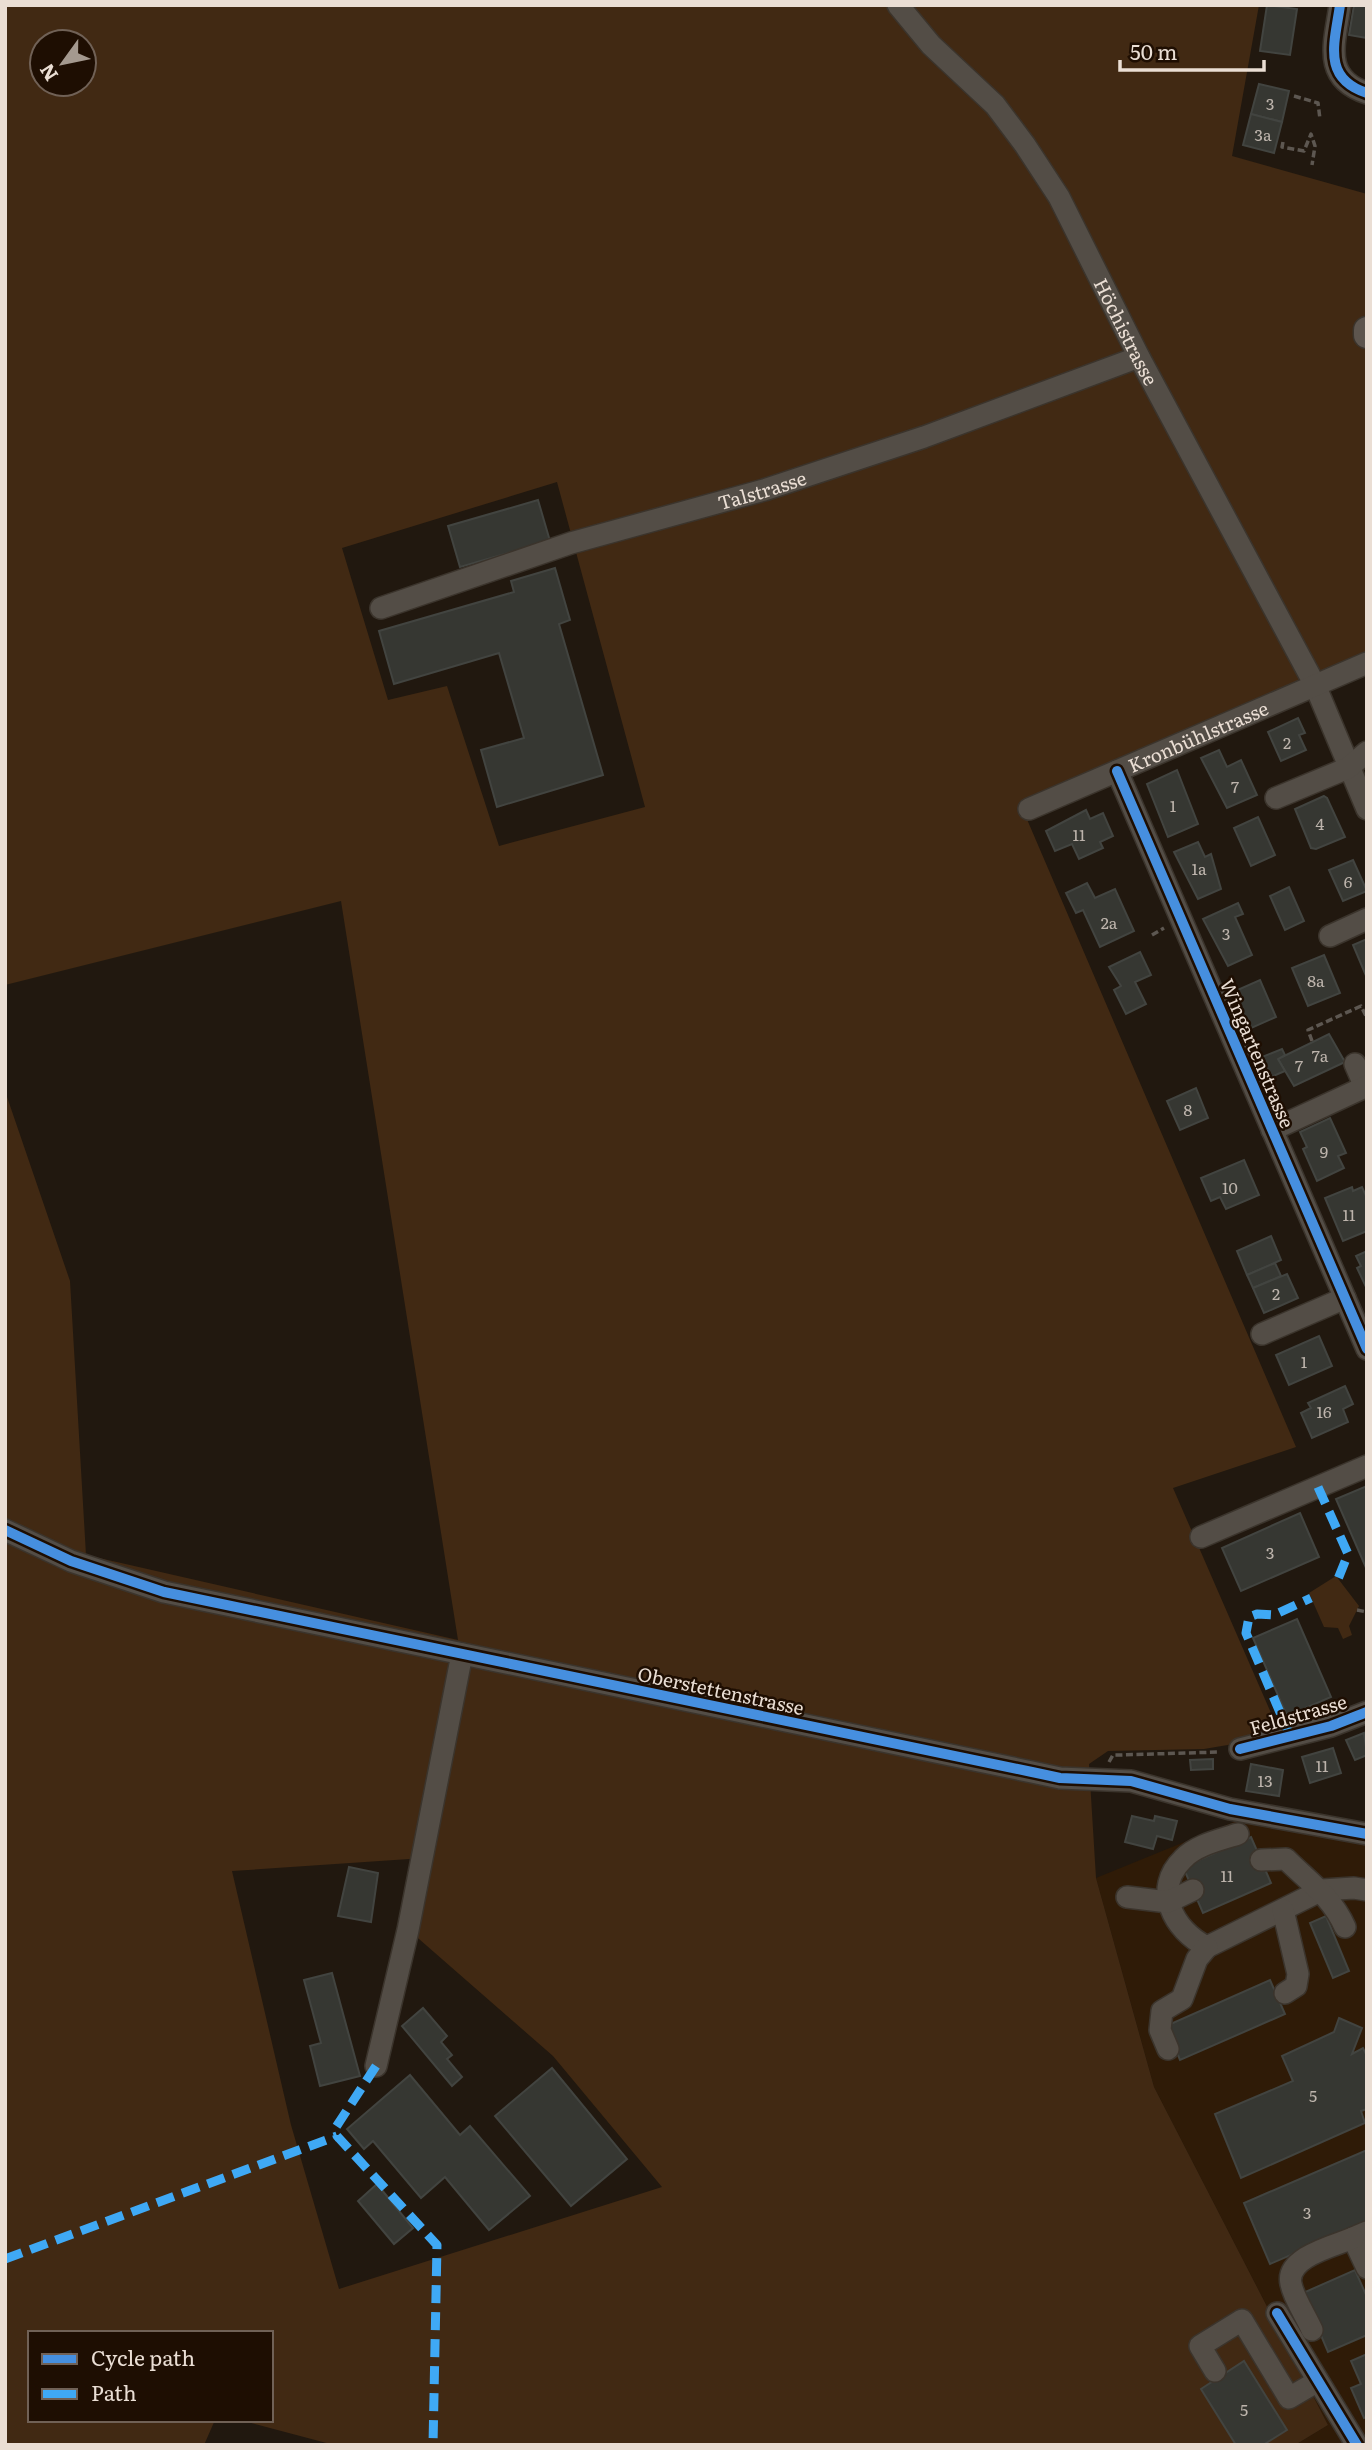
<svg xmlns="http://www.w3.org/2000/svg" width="1372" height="2450" viewBox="0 0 1372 2450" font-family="Literata,serif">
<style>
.built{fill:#2f1b07}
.green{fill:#412913;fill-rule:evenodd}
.building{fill:#363732;stroke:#424440;stroke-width:2}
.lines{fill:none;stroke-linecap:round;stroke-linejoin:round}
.minor-casing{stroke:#3b342c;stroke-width:24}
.major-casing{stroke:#3b342c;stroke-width:29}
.path{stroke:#5d5751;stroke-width:3.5;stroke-dasharray:7 3.5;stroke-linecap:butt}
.minor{stroke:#534d46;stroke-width:21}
.major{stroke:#5d554e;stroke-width:26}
.quiet{stroke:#3fa9f5;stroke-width:9;stroke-dasharray:18 9;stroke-linecap:butt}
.cycleway-casing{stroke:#1e0e02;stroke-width:15}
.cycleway{stroke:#468fdf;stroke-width:10}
.labels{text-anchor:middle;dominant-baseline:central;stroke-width:5;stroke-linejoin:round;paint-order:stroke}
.number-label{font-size:16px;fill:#bdb4ac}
.street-label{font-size:19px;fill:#eaded4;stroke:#1e0e02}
</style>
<rect width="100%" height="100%" fill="#21180f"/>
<!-- built -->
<polygon class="built" points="1236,1821 1367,1844 1367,2445 1295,2445 1328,2425 1154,2087 1096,1878"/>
<!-- green -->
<g class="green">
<path d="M5,5H1259L1232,156L1367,194V652L1020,803L1296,1447L1173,1488L1281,1736L1204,1749L1108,1751L1089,1764L1096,1878L1154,2087L1328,2425L1295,2445H334L240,2420H271V2333H30V2420H215L204,2445H5V1091L70,1281L86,1555L458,1640L341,901L5,985ZM42,42H84V84H42ZM557,482L645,807L499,846L447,686L388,700L342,548ZM424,1858L411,1932L553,2056L662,2187L339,2289L291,2125L232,1871Z"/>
<polygon points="1336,1576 1359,1606 1349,1626 1352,1635 1343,1639 1338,1628 1324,1627 1309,1593"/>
</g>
<!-- building -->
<g class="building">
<polygon points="1267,5 1297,9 1290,55 1260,51"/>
<polygon points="1354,5 1367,5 1367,38 1349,35"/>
<polygon points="1259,84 1289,91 1282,122 1251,114"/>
<polygon points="1251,114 1282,122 1274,153 1243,145"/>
<polygon points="538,500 550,541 460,567 448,526"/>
<polygon points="555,568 570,620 559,624 603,775 497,807 481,750 524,738 499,653 394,684 379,631 514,592 511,581"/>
<polygon points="1298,718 1305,733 1299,735 1306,750 1281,761 1268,732"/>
<polygon points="1219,750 1227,767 1241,760 1257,795 1227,808 1201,758"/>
<polygon points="1177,770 1198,824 1168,837 1147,784"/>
<polygon points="1324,796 1327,798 1345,837 1316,849 1311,848 1295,809"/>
<polygon points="1086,810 1090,819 1103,813 1113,836 1100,842 1103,848 1079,859 1072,844 1055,851 1046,831"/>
<polygon points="1258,817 1275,855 1251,866 1234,828"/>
<polygon points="1198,842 1205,857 1211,854 1221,889 1198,899 1174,852"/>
<polygon points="1353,860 1367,891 1343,901 1329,870"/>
<polygon points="1087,883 1095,898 1115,889 1134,931 1100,947 1083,910 1076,913 1066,893"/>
<polygon points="1289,887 1304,921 1285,930 1270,896"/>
<polygon points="1238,903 1243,914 1235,917 1252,955 1228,966 1203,919"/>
<polygon points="1367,939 1367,978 1353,945"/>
<polygon points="1140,952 1151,975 1135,982 1146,1004 1126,1014 1114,990 1121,986 1109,967"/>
<polygon points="1324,955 1340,993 1308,1006 1292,968"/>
<polygon points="1260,980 1276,1017 1249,1029 1233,992"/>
<polygon points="1329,1034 1345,1062 1294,1086 1278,1059"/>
<polygon points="1282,1049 1285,1055 1278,1059 1285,1071 1271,1077 1262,1057"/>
<polygon points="1196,1088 1208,1118 1180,1130 1167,1101"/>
<polygon points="1330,1118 1346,1153 1338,1156 1344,1168 1317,1181 1303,1149 1307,1147 1300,1132"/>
<polygon points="1244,1160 1259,1195 1226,1209 1220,1197 1211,1201 1201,1178"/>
<polygon points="1352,1187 1353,1191 1362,1187 1367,1198 1367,1231 1343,1241 1325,1198"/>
<polygon points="1271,1236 1281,1260 1247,1275 1237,1251"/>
<polygon points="1367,1251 1367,1289 1357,1268 1361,1266 1356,1256"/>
<polygon points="1275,1263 1281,1276 1253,1288 1247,1275"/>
<polygon points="1287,1274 1298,1298 1264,1313 1253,1288"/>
<polygon points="1319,1336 1332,1366 1289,1385 1276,1355"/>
<polygon points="1345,1386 1353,1404 1343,1409 1348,1422 1312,1438 1301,1413 1311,1408 1308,1403"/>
<polygon points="1367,1486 1367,1570 1336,1499"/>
<polygon points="1300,1513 1319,1557 1241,1591 1222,1548"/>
<polygon points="1297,1619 1331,1697 1287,1716 1253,1638"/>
<polygon points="1364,1733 1367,1755 1355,1760 1346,1740"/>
<polygon points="1333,1748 1341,1773 1310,1783 1302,1757"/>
<polygon points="1213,1759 1213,1769 1191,1770 1190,1760"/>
<polygon points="1251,1764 1283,1770 1279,1796 1246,1791"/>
<polygon points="1132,1816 1154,1821 1155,1816 1177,1821 1172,1840 1157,1836 1153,1849 1125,1842"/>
<polygon points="1251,1837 1271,1883 1203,1913 1183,1867"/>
<polygon points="349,1867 378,1873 371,1922 338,1916"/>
<polygon points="1326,1916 1349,1971 1333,1978 1310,1923"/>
<polygon points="332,1973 360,2076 320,2086 310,2046 321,2043 304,1980"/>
<polygon points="1270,1980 1285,2014 1180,2060 1166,2026"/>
<polygon points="423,2008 447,2036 441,2042 452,2055 447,2059 462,2077 452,2086 402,2026"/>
<polygon points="1339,2018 1362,2028 1352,2054 1363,2048 1367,2056 1367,2109 1361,2111 1365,2123 1241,2178 1215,2114 1293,2081 1282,2056 1334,2032"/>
<polygon points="552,2068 627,2159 571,2206 495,2116"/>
<polygon points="410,2075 460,2135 470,2126 530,2196 489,2230 445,2177 421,2198 373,2141 364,2149 347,2129"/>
<polygon points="1367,2150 1367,2222 1270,2264 1244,2203"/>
<polygon points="377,2184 413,2228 394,2244 358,2201"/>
<polygon points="1355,2270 1367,2297 1367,2335 1328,2352 1303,2293"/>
<polygon points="1367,2354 1367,2417 1364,2418 1351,2388 1361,2384 1351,2361"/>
<polygon points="1244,2361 1287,2430 1263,2445 1236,2445 1201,2389"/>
</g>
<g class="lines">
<!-- minor casing -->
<g class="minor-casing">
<g id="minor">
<path id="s1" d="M898,5L931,45L995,105L1025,145L1059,197L1139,357L1315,685L1367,809"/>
<path d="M1340,5C1335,42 1321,78 1367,93"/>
<path id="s2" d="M381,608L571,543L764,490L924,437L1139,357"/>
<polyline points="1117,771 1367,1349"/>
<polyline points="1276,798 1348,768 1367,752"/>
<path id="s3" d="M1029,809L1367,663"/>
<polyline points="1330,936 1367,919"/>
<polyline points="1355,1064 1365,1087"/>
<polyline points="1272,1130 1367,1086"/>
<polyline points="1262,1334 1345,1298"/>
<polyline points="5,1530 71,1561 164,1592 1032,1772 1060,1778 1131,1781 1230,1809 1367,1834"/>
<polyline points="1201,1537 1367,1466"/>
<polyline points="1240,1749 1331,1726 1367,1712"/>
<path d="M1238,1834C1220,1840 1196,1845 1183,1859C1152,1889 1173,1930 1207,1947L1322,1890L1354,1888L1367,1890"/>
<path d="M1261,1860L1286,1859C1309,1882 1331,1896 1345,1927"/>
<polyline points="1127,1897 1168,1902 1193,1890"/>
<polyline points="1283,1910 1298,1974 1296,1986 1285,1993"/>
<polyline points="1168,2049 1160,2030 1162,2011 1182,1999 1197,1959 1207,1947"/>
<polyline points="376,2066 408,1930 462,1654"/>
<polyline points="1367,2232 1353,2238 1367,2268"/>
<polyline points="1277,2313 1357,2445"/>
<path d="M1312,2330C1306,2316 1294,2299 1291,2284C1285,2257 1334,2246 1353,2238"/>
<polyline points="1215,2371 1200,2346 1242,2320 1289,2398 1318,2381"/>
</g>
</g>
<!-- major casing -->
<g class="major-casing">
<polyline id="major" points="1367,330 1367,335"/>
</g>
<!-- path -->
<g class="path">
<polyline points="1294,96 1318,103 1320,119"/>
<polyline points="1283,142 1282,147 1304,151 1311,134 1315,146 1312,165"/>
<polyline points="1152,935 1164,928"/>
<polyline points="1312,1041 1308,1030 1361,1006 1367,1018"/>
<polyline points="1357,1610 1367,1612"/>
<polyline points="1109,1762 1113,1755 1119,1755 1220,1752"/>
</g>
<!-- minor -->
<use href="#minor" class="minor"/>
<!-- major -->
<use href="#major" class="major"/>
<!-- quiet -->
<g class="quiet">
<polyline points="1318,1487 1348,1554 1338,1579"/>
<polyline points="1291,1738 1246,1633 1249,1617 1257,1614 1274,1615 1311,1598"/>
<polyline points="376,2066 336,2127 337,2136 437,2245 433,2445"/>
<polyline points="5,2259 337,2136"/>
</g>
<!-- cycleway casing -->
<g class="cycleway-casing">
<g id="cycleway">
<path d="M1340,5C1335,42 1321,78 1367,93"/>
<polyline points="1117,771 1367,1349"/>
<polyline points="5,1530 71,1561 164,1592 1032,1772 1060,1778 1131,1781 1230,1809 1367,1834"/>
<polyline points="1240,1749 1331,1726 1367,1712"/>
<polyline points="1277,2313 1357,2445"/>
</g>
</g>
<!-- cycleway -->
<use href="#cycleway" class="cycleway"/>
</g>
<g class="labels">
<!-- number labels -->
<g class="number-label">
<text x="1270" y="103">3</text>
<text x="1263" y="134">3a</text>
<text x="1287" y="742">2</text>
<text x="1235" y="786">7</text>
<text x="1173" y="805">1</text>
<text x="1320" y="823">4</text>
<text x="1079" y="834">11</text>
<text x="1199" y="868">1a</text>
<text x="1348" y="881">6</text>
<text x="1109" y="922">2a</text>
<text x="1226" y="933">3</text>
<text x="1316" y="980">8a</text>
<text x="1320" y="1055">7a</text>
<text x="1299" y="1065">7</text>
<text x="1188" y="1109">8</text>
<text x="1324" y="1151">9</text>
<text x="1230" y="1187">10</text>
<text x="1349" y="1214">11</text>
<text x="1276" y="1293">2</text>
<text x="1304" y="1361">1</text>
<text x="1324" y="1411">16</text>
<text x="1270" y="1552">3</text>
<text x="1322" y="1765">11</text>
<text x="1265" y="1780">13</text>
<text x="1227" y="1875">11</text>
<text x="1313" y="2095">5</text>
<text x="1307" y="2212">3</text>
<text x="1244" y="2409">5</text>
</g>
<!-- street labels -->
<g class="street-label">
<text stroke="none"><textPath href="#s1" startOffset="402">Höchistrasse</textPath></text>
<text stroke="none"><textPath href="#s2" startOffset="399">Talstrasse</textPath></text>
<text stroke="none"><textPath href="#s3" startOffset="184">Kronbühlstrasse</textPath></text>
<text transform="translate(1258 1053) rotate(67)">Wingartenstrasse</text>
<text transform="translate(721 1690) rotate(12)">Oberstettenstrasse</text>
<text transform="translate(1298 1714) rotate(-16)">Feldstrasse</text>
</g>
</g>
<!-- border -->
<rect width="1372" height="2450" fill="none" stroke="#eaded4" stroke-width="14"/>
<!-- legend -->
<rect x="28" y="2331" width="245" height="91" fill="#1e0e02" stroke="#706156" stroke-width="2"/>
<rect x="42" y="2354" width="35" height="10" fill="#468fdf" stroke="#706156" stroke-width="2"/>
<text x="91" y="2366" font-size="21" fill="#eaded4">Cycle path</text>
<rect x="42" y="2389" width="35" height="10" fill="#3fa9f5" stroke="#706156" stroke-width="2"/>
<text x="91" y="2401" font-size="21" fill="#eaded4">Path</text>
<!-- north arrow -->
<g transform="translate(63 63) rotate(237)"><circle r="33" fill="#1e0e02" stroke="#706156" stroke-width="2"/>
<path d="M0-5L12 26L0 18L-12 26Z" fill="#a4998f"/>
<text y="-10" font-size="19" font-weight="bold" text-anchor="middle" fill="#eaded4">N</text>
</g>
<!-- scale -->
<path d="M1120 60v10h144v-10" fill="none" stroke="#eaded4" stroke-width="3.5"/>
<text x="1130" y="60" font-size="21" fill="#eaded4" stroke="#1e0e02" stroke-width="5" paint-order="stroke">50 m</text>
</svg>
